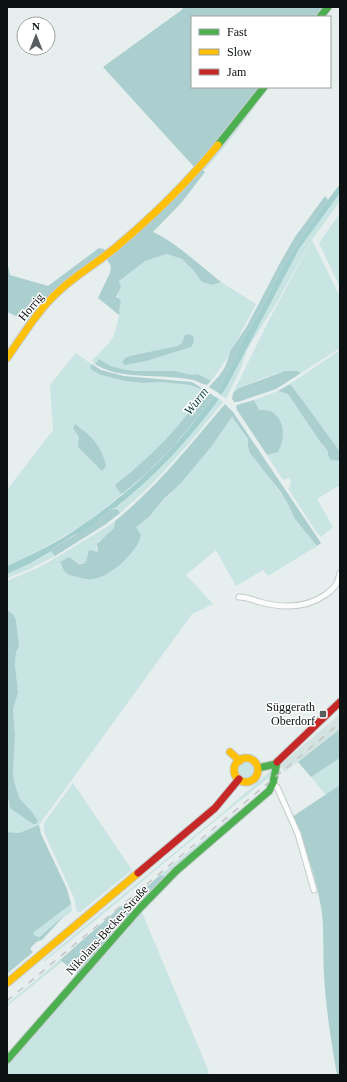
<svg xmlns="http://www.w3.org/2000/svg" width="347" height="1082" viewBox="0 0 347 1082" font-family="Georgia,serif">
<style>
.built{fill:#d3e3e2}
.green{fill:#c8e4e3}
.forest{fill:#abcfcf}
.water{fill:#a3cece}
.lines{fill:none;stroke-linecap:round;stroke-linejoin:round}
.street-casing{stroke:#c5cbcb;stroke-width:7}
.fast-casing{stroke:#c5cbcb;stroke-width:9}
.slow-casing{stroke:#c5cbcb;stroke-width:9}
.jam-casing{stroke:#c5cbcb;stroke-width:9}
.street{stroke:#fbfcfc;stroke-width:5}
.fast{stroke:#4caf50;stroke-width:7}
.slow{stroke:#ffc107;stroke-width:7}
.jam{stroke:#c62828;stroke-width:7}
.rail{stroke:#c4c6c6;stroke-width:1.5;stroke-dasharray:7 7;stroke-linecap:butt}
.poi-dot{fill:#585e5e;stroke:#fff;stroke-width:1.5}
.labels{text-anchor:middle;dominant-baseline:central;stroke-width:3;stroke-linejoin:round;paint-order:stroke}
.street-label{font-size:12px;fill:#0c1111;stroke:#fff}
.poi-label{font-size:12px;fill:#0c1111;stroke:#fff;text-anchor:end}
.water-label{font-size:13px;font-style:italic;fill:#144a49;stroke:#fff}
</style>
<rect width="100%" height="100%" fill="#e6eeee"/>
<!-- built -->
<polygon class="built" points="340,714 340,729 285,772 280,765"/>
<!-- green -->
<g class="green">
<path d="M265,87H269C248,115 228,145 204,170L202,169Z"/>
<polygon points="340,193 340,201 311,241 277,302 247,350 241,368 226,399 221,395 226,388 299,249"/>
<polygon points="340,213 340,287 319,243"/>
<path d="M312,240L340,297V348L301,373C284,367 256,381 239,388L233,393L270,318Z"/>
<path d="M167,254L182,259L193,270L202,282L212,285L221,282L256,304L228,357L211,381L198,374L192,375L175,371H134L122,369L111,366L99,359L95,364L92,361C99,353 108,346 113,337C117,329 117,321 120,313C114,304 117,295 121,287L119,281L129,272L145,261Z"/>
<polygon points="340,350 340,454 303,401 290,384"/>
<path d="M76,353L90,363L92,364L90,367L101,375L125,381L143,383L161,382L190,385L201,389C192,419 141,466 115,485L120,493L122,494C87,524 49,547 7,566L8,564L7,562V490L53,430L50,385Z"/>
<polygon points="278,391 288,394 321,443 328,451 328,455 335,461 338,461 340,465 340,489 338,486 317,499 333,527 321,537 315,530 288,488 290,487 291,480 288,478 283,480 267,455 278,452 271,411 259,410 254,400"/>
<path d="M219,399L223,402C191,441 159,481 120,513L115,508C154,476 189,440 219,399Z"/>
<path d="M232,417L248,439V446L288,504L295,519L317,546L268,576L263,570L236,586L216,550L186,575L213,604L192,614L39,825L19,833L7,832V799H9L10,803L32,812L20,799L15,785L13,774L15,735L13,709L18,693L15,664L16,652L19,646L16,620L13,614L7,610V581L42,566L105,528L115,521L114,528L103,539L99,541L96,547L98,552H88L86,561L83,564C77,563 73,559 67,558L60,562L66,573L72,575L149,517L196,465L211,447Z"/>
<polygon points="51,551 55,556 32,568 7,578 7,574 29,564"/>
<polygon points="340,758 340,785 326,795 311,777"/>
<circle cx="246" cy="770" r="8"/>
<path d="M272,771L271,776C194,836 121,901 45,961L44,960L227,809L269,772Z"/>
<polygon points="73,783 132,870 80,912 78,912 76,909 75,900 44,832 44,823"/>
<polygon points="270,785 269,788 167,877 160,875"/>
<polygon points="71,904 72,911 38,937 35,937 33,933"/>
<polygon points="141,910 208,1070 209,1075 7,1075 7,1064 46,1021"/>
<polygon points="60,960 62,962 7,1006 7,1004"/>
</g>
<!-- forest -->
<g class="forest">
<polygon points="182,7 323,7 314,17 192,17 192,87 259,87 195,168 103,67 183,9"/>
<path d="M202,169L205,172L182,202L153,232C174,241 202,267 221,282L212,285L202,282L193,270L182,259L167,254L145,261L119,281L121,287L116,297L121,300L119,311L120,313L119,315L98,298L110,273L111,266L107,260L159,213Z"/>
<polygon points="325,196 328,200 313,220 280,271 261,310 243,338 234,360 217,392 209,387 219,376 225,367 231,350 247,326 280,263 295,237"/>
<polygon points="99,248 104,249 107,252 29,322 7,312 7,261 10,275 48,286"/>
<polygon points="189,334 193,336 194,342 191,347 146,361 125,365 122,362 125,358 130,356 178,346 182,343 185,335"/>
<path d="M99,359L111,366L122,369L134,371H175L192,375L198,374L211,381L207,385C202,384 197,381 193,380C162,373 121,381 95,364Z"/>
<path d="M92,364L101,370L124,376L192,382L214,396L209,403L172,448L147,473L122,494L120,493L115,485C140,466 192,419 201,389L190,385L161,382L143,383L125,381L101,375L92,370L90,367Z"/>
<polygon points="285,371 297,371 301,373 276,389 238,402 234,402 232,399 233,393 239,388"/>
<polygon points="290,384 303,401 340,452 340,459 338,461 331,460 328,455 328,451 321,443 288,394 278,391"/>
<path d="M254,400L259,410C263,410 269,410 272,412C286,421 285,439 278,452L267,455L237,410L236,407L237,405Z"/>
<path d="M225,404L233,412L321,543L317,546L295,519L288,504L280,491L250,453L248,446V439L232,417L211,447L181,483L164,499L149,517L136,527L141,535C138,552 110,577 93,579C88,580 82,578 78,577C74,576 69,575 66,573C63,570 62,565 60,562L69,557L79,564H83L86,561L89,550L98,552L97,544L114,528L115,521C157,487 190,445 225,404Z"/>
<path d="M75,424C92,437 101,444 106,466L102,471L78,447L79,437L73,428Z"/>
<polygon points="110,509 117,509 120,513 106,524 55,556 51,551 53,548 99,521 102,516 107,515"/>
<polygon points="7,610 13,614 16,620 19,646 16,652 15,664 18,693 13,709 15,735 13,774 15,785 20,799 32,812 38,821 36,824 33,824 10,808 9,800 7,799"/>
<polygon points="340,729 340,758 311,777 298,762"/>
<path d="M340,785V1075H337C331,1042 326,1008 324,975C323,954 324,933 322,913C317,879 306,848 292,817Z"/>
<path d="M39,825L41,834L67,889L71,904L33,933L35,936L39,937L64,916L42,940C36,941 34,944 30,949L33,952L7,974V832L19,833Z"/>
<polygon points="160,875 167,877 78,974 60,960 134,895 149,885"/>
</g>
<!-- water -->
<g class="water">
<polygon points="340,184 340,193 299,249 226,388 221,395 217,392 234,360 243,338 261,310 280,271 313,220"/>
<path d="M214,396L219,399C189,440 155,476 115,508L110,509L107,515L102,516L99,521L83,532L74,535L53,548L51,551L29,564L7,574V566C25,558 44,549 61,539C101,514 140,483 172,448C185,434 196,418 209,403Z"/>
</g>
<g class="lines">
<!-- street casing -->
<g class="street-casing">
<g id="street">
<path d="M239,597C246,597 253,600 260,602C282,608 306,608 325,595C335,588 338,584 340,573"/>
<polyline points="273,785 277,787 298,834 314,890"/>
</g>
</g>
<!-- fast casing -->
<g class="fast-casing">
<g id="fast">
<polyline points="320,17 328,7"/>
<polyline points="218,145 264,87"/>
<polyline points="258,768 276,764"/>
<polyline points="7,1060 140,908 176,871 269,791 273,783 277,762"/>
</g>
</g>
<!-- slow casing -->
<g class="slow-casing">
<g id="slow">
<path d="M7,358C23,335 38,310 59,291C76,275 97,263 115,248C152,217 187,183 218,145"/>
<polyline points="230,752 240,761"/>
<circle cx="246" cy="770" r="12"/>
<polyline points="7,983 138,873"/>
</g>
</g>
<!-- jam casing -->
<g class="jam-casing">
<g id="jam">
<polyline points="277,762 340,702"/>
<polyline points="138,873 215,808 239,779"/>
</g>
</g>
<!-- street -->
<use href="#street" class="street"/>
<!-- fast -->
<use href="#fast" class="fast"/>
<!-- slow -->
<use href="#slow" class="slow"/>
<!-- jam -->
<use href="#jam" class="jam"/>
<!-- rail -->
<polyline class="rail" points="7,1001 340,723"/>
</g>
<!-- markers -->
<rect class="poi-dot" x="319" y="710" width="8" height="8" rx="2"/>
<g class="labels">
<!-- street labels -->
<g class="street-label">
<text transform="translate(31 307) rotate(-50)">Horrig</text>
<text transform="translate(107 930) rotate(-48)">Nikolaus-Becker-Straße</text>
</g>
<!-- poi labels -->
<g class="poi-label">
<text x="315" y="707">Süggerath<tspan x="315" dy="14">Oberdorf</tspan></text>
</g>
<!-- water labels -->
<g class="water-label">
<text transform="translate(196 401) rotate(-52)">Wurm</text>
</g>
</g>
<!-- border -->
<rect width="347" height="1082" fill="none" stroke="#0c1111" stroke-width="16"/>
<!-- legend -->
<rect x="191" y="16" width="140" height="72" fill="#ffffff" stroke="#9ea0a0"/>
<rect x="199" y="29" width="20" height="6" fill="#4caf50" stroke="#9ea0a0"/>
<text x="227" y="36" font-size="12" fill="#0c1111">Fast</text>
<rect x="199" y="49" width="20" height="6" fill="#ffc107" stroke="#9ea0a0"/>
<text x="227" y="56" font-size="12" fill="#0c1111">Slow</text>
<rect x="199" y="69" width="20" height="6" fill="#c62828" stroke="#9ea0a0"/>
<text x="227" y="76" font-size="12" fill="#0c1111">Jam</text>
<!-- north arrow -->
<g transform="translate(36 36)"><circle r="19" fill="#ffffff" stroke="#9ea0a0"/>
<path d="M0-3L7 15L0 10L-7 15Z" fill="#585e5e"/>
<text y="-6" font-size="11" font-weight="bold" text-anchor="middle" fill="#0c1111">N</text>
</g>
</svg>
